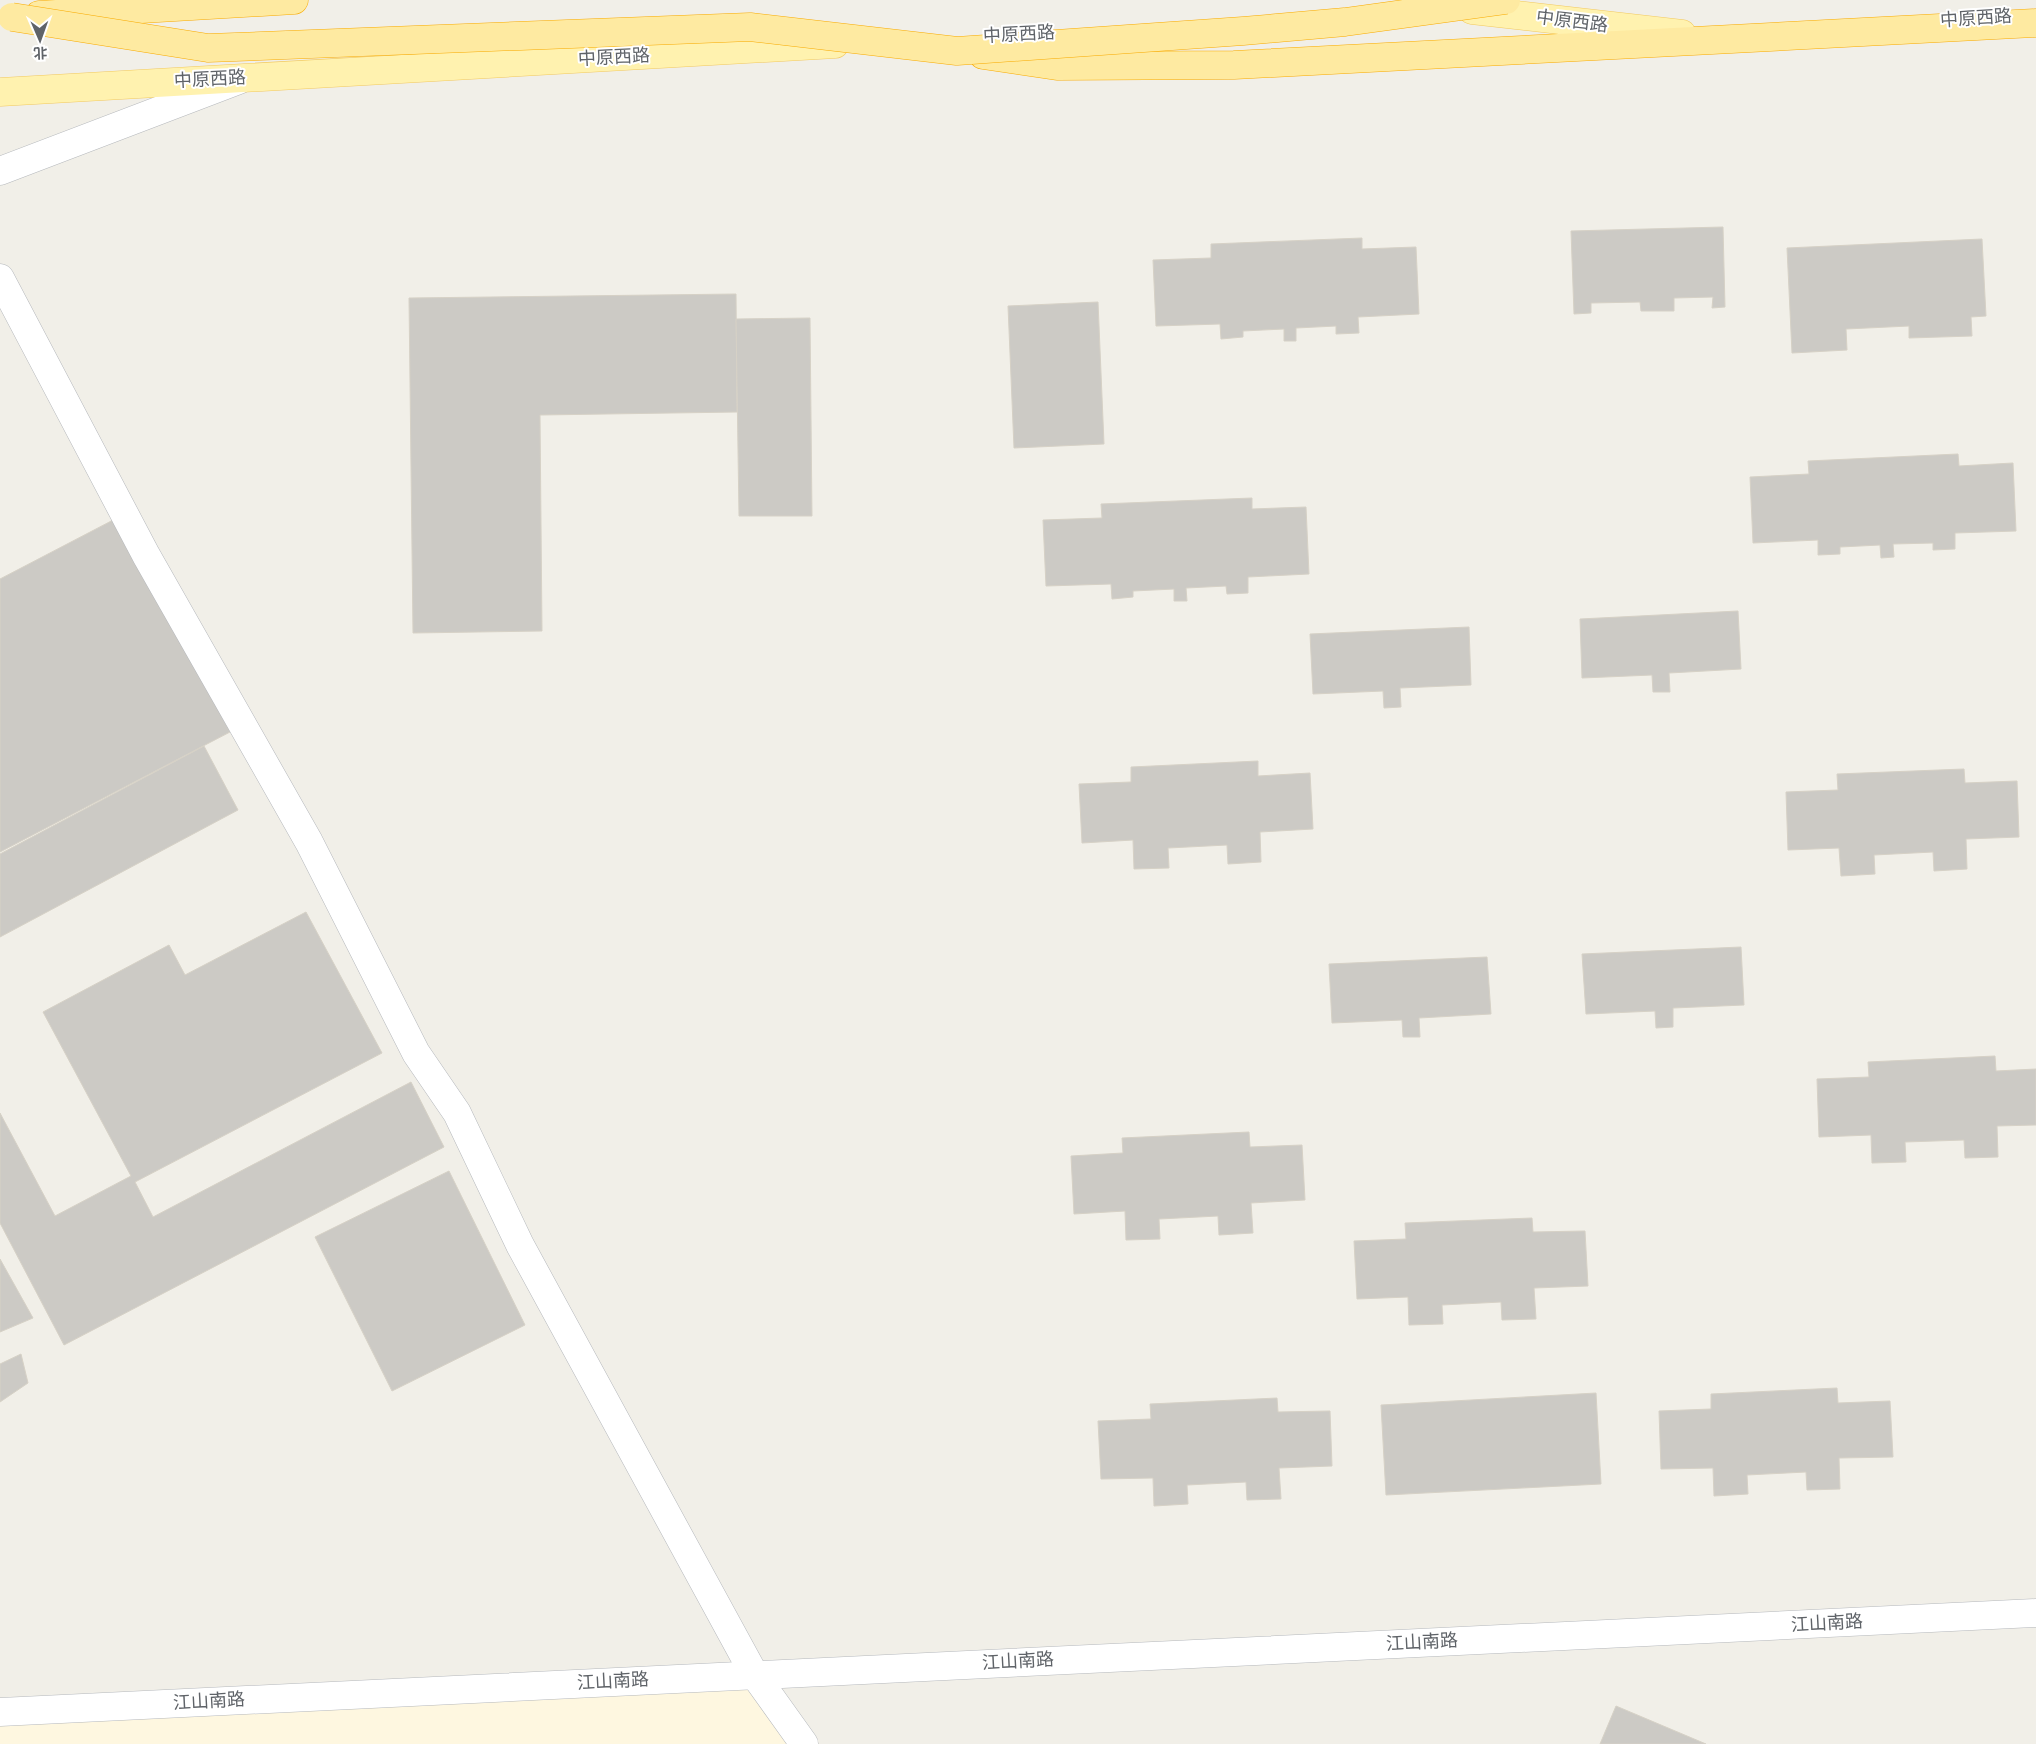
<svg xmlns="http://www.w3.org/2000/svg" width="2036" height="1744" viewBox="0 0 2036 1744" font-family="Karla,'Noto Sans SC',sans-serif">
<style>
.commercial{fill:#fef7e0}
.building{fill:#cccac5;stroke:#d6d1c6}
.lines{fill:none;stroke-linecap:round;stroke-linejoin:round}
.minor-casing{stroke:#b5b8bc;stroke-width:29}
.tertiary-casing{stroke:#b5b8bc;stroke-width:29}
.primary-casing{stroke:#f2c960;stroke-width:29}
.trunk-casing{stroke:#f9ab00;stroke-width:29}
.minor{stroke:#fff;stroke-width:28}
.tertiary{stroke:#fff;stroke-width:28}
.primary{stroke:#fff2af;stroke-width:28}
.trunk{stroke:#feeaa1;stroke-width:28}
.trunk-bridge-casing{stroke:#f9ab00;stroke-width:29;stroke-linecap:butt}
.trunk-bridge{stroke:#feeaa1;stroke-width:28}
.labels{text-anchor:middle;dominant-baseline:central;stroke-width:4;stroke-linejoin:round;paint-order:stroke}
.street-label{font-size:18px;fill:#5f6368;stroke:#fff}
</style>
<rect width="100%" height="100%" fill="#f1efe8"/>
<!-- commercial -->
<polygon class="commercial" points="754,1674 804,1744 0,1744 0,1712"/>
<!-- building -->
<g class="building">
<polygon points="1723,227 1725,307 1712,308 1713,297 1674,298 1674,311 1641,311 1640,302 1591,303 1591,313 1574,314 1571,231"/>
<polygon points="1362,238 1362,249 1416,247 1419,314 1358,317 1359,333 1336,334 1336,326 1296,328 1296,341 1284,341 1284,329 1243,331 1243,337 1221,339 1220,324 1156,326 1153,260 1211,258 1211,244"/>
<polygon points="1982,239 1986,316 1971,317 1972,336 1909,338 1909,326 1846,329 1847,350 1792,353 1787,248"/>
<polygon points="736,294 737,412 540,415 542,631 413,633 409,298"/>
<polygon points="1098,302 1104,444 1014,448 1008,306"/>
<polygon points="810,318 812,516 739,516 736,319"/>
<polygon points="1958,454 1959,466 2013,463 2016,531 1955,533 1955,549 1933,550 1933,543 1893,544 1894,557 1881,558 1880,545 1840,547 1840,554 1818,555 1818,540 1753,543 1750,477 1809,474 1808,461"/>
<polygon points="1252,498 1252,509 1306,507 1309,574 1248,577 1248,593 1227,594 1226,586 1186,588 1187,601 1174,601 1174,589 1133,591 1133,597 1112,599 1111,584 1046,586 1043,520 1102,518 1101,504"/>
<polygon points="117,518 230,732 0,852 0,579"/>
<polygon points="1738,611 1741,669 1669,673 1670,692 1653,692 1652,675 1582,678 1580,619"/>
<polygon points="1469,627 1471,685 1400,688 1401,707 1384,708 1383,691 1313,694 1310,634"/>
<polygon points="204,746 238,810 0,937 0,854"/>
<polygon points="1258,761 1258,776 1310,773 1313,829 1260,832 1261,862 1228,864 1227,845 1168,848 1169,868 1134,869 1133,840 1082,843 1079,784 1131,782 1131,767"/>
<polygon points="1964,769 1965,783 2017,781 2019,837 1966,839 1967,869 1934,871 1933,852 1874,855 1875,874 1841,876 1839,848 1788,850 1786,792 1838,790 1837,774"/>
<polygon points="306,912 382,1053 135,1182 153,1217 411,1082 444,1147 64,1345 0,1223 0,1113 55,1216 131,1176 43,1012 169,945 185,975"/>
<polygon points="1741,947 1744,1005 1673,1008 1673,1027 1656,1028 1655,1011 1586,1014 1582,954"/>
<polygon points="1487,957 1491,1014 1419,1018 1420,1037 1403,1037 1402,1020 1332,1023 1329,964"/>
<polygon points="1995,1056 1996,1071 2036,1069 2036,1125 1997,1126 1998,1157 1965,1158 1964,1140 1905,1142 1906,1162 1872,1163 1871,1135 1819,1137 1817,1079 1869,1077 1868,1062"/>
<polygon points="1249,1132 1250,1147 1302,1145 1305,1200 1251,1203 1253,1233 1219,1235 1218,1216 1159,1219 1160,1239 1126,1240 1125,1211 1074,1214 1071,1156 1123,1153 1122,1138"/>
<polygon points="449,1171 525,1325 392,1391 315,1237"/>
<polygon points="1532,1218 1533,1232 1585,1231 1588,1286 1534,1288 1536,1319 1502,1320 1501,1302 1442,1305 1443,1324 1409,1325 1408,1297 1357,1299 1354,1241 1406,1239 1405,1223"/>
<polygon points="0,1259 33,1318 0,1332"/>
<polygon points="21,1354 28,1383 0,1402 0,1364"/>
<polygon points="1837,1388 1838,1403 1890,1401 1893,1457 1839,1458 1840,1489 1807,1490 1806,1472 1747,1475 1748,1494 1714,1496 1713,1468 1661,1469 1659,1411 1711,1409 1711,1394"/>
<polygon points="1596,1393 1601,1484 1386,1495 1381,1405"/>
<polygon points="1277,1398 1278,1412 1330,1411 1332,1466 1279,1468 1281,1499 1247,1500 1246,1482 1187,1485 1188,1504 1154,1506 1153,1478 1101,1479 1098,1421 1151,1419 1150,1404"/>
<polygon points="1616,1706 1706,1744 1600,1744"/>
</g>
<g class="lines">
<!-- minor casing -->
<g class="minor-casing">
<g id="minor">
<polyline points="0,171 239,80"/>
<polyline points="0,278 146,555 309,842 416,1053 457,1113 520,1245 754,1674 804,1744"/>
</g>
</g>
<!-- tertiary casing -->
<g class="tertiary-casing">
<polyline id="tertiary" points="0,1712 2036,1613"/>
</g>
<!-- primary casing -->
<g class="primary-casing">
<g id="primary">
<polyline points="1472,10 1682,34"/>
<polyline points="0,92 835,44"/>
</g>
</g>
<!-- trunk casing -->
<g class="trunk-casing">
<g id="trunk">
<polyline points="39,15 294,0"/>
<polyline points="983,55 1057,66 1234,65 2036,23"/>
</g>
</g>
<!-- minor -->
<use href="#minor" class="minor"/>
<!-- tertiary -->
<use href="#tertiary" class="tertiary"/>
<!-- primary -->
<use href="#primary" class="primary"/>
<!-- trunk -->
<use href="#trunk" class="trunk"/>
<!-- trunk-bridge casing -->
<g class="trunk-bridge-casing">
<polyline id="trunk-bridge" points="12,17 208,48 750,27 957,51 1243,31 1345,22 1506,0"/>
</g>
<!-- trunk-bridge -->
<use href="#trunk-bridge" class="trunk-bridge"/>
</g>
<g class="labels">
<!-- street labels -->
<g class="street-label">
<text transform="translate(1976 18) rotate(-4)">中原西路</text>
<text transform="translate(1572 21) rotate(7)">中原西路</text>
<text transform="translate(1019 34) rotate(-3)">中原西路</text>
<text transform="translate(614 57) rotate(-3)">中原西路</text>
<text transform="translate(210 79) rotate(-3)">中原西路</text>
<text transform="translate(1827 1623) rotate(-3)">江山南路</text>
<text transform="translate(1422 1642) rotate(-3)">江山南路</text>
<text transform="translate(1018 1661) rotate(-3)">江山南路</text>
<text transform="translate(613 1681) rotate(-3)">江山南路</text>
<text transform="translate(209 1701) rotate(-3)">江山南路</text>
</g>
</g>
<!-- north arrow -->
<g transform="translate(40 40) rotate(178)" stroke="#ffffff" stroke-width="4" paint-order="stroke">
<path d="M0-4L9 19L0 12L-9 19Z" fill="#5f6368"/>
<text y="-8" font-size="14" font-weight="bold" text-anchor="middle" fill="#5f6368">北</text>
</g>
</svg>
